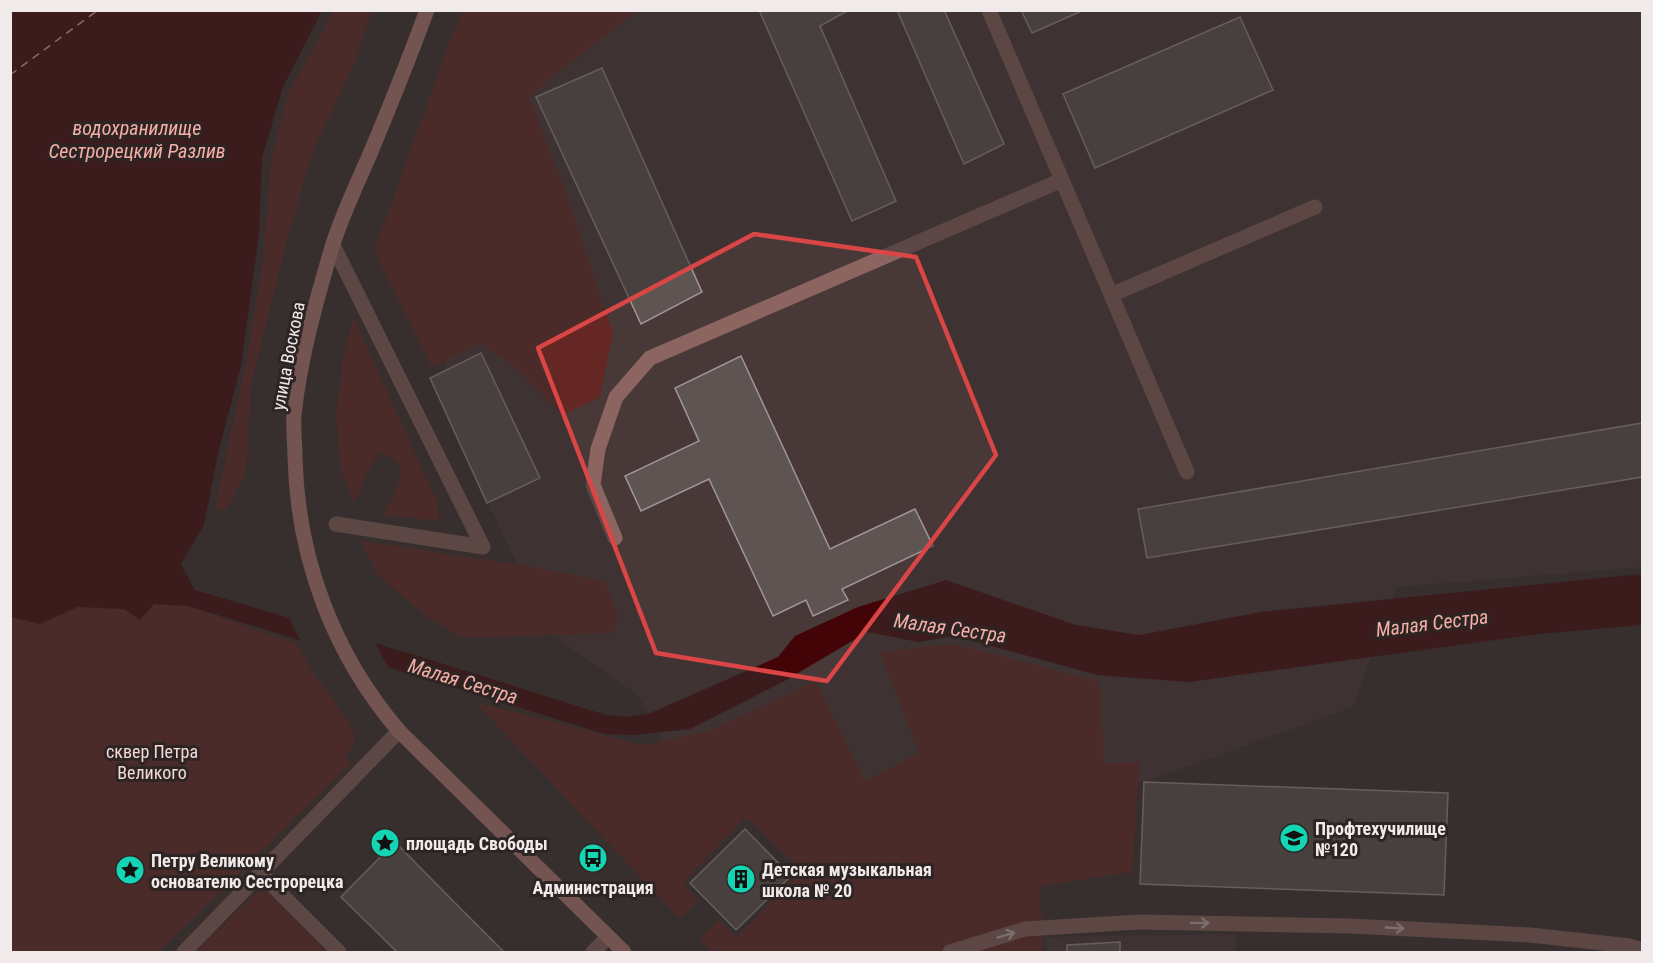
<svg xmlns="http://www.w3.org/2000/svg" width="1653" height="963" viewBox="0 0 1653 963" font-family="'Roboto Condensed',sans-serif">
<style>
.built{fill:#483938}
.green{fill:#642724}
.water{fill:#420406}
.pier{fill:#372f2e}
.lines{fill:none;stroke-linecap:round;stroke-linejoin:round}
.ferry{stroke:#f6aea6;stroke-width:1.5;stroke-dasharray:8 6;stroke-linecap:butt}
.building{fill:#5e5553;stroke:#a19695;stroke-width:1.5}
.service{stroke:#8c6560;stroke-width:15}
.secondary{stroke:#bf807a;stroke-width:15}
.oneway{stroke:#cdbcba}
.marked{fill:none;stroke:#da4545;stroke-width:4.5;stroke-linejoin:round}
.labels{text-anchor:middle;dominant-baseline:central;stroke-width:6;stroke-linejoin:round;paint-order:stroke}
.street-label{font-size:18px;fill:#f0ebea;stroke:#2d2524}
.park-label{font-size:18px;fill:#f4dad7;stroke:#2d2524}
.poi-label{font-size:18px;font-weight:bold;fill:#f0ebea;stroke:#2d2524;text-anchor:start}
.water-label{font-size:20px;font-style:italic;fill:#f6aea6;stroke:#2d2524}
</style>
<rect width="100%" height="100%" fill="#372f2e"/>
<!-- built -->
<g class="built">
<polygon points="618,11 1642,11 1642,567 1396,587 1353,707 1144,782 1038,779 922,791 673,758 638,695 563,643 511,552 430,378 444,370 467,244 501,115"/>
<polygon points="1236,934 1236,952 1047,952 1047,937"/>
</g>
<!-- green -->
<g class="green">
<polygon points="334,11 372,11 356,60 312,153 285,248 251,384 246,472 226,510 215,508 246,364 263,261 271,162 288,94"/>
<polygon points="463,11 636,11 529,96 565,190 613,333 600,397 562,415 508,361 480,344 432,367 374,251 451,38"/>
<path d="M354,318L438,504L439,521L382,515C395,492 418,464 380,452L369,469L354,503L341,472L336,414L344,353Z"/>
<polygon points="361,541 534,567 605,581 618,617 614,633 464,638 431,620 378,575"/>
<polygon points="154,604 188,606 297,644 312,671 350,724 355,736 352,747 345,757 351,763 159,952 11,952 11,617 40,624 78,607 124,609"/>
<polygon points="958,645 1100,682 1104,763 1140,762 1132,872 1040,886 1043,952 712,952 700,939 719,920 737,937 801,870 746,817 683,882 699,901 680,919 475,702 643,745 709,731 816,681 865,781 919,753 880,653 927,646"/>
<polygon points="262,887 327,952 196,952"/>
</g>
<!-- water -->
<polygon class="water" points="11,10 322,11 283,87 262,158 259,234 241,366 218,454 204,525 181,564 195,590 415,655 606,715 626,717 648,714 778,657 795,636 858,607 946,580 1076,625 1139,635 1261,612 1642,574 1642,625 1539,634 1189,682 1097,675 955,636 918,642 867,632 783,682 690,729 634,735 605,734 188,606 154,604 140,620 124,609 78,607 40,624 11,617"/>
<!-- pier -->
<polygon class="pier" points="287,614 373,639 390,671 302,644"/>
<g class="lines">
<!-- ferry -->
<polyline class="ferry" points="10,75 98,10"/>
</g>
<!-- building -->
<g class="building">
<polygon points="759,10 849,10 820,26 896,201 852,221"/>
<polygon points="897,10 944,10 1004,144 964,164"/>
<polygon points="1021,10 1084,10 1032,33"/>
<polygon points="1240,17 1273,90 1095,168 1063,94"/>
<polygon points="602,68 702,292 641,324 536,97"/>
<polygon points="481,353 540,478 487,503 430,378"/>
<polygon points="741,356 830,549 915,509 933,546 842,589 848,600 813,616 806,600 773,616 709,479 641,511 625,476 699,441 675,388"/>
<polygon points="1642,423 1642,477 1147,558 1138,509"/>
<polygon points="1144,782 1448,793 1444,895 1140,884"/>
<polygon points="745,829 791,876 736,930 690,883"/>
<polygon points="395,842 461,909 504,952 397,952 341,897"/>
<polygon points="1120,942 1120,952 1067,952 1067,945"/>
</g>
<g class="lines">
<!-- service -->
<g class="service">
<polyline points="1062,180 1187,472"/>
<polyline points="333,245 483,547 336,524"/>
<polyline points="1111,295 1315,207"/>
<polyline points="615,538 593,485 598,449 616,397 650,358 1062,180 989,10"/>
<polyline points="260,873 339,952"/>
<polyline points="184,952 399,731"/>
<polyline points="593,952 608,937"/>
<polyline points="950,952 1025,929 1139,922 1350,926 1530,935 1630,946 1642,950"/>
</g>
<!-- secondary -->
<path class="secondary" d="M427,10C409,59 390,106 370,154C357,184 342,215 332,247C316,302 300,358 294,415C293,428 295,443 295,456C297,557 333,654 399,731L624,952"/>
</g>
<!-- one-way arrows -->
<defs><path id="oneway-shaft" d="M-6 0H5M1.5-3L5.5 0L1.5 3" fill="none" stroke-width="1.6" stroke-linecap="round" stroke-linejoin="round" transform="scale(1.5)"/></defs>
<g class="oneway">
<use href="#oneway-shaft" transform="translate(1200 923) rotate(1)"/>
<use href="#oneway-shaft" transform="translate(1395 928) rotate(3)"/>
<use href="#oneway-shaft" transform="translate(1006 935) rotate(-17)"/>
</g>
<!-- marked area -->
<path d="M0 0H1653V963H0ZM754,234L916,257L996,455L827,681L656,653L538,348Z" fill="#372f2e" fill-opacity=".55" fill-rule="evenodd"/>
<path class="marked" d="M754,234L916,257L996,455L827,681L656,653L538,348Z"/>
<!-- icons -->
<defs>
<g id="university-disc" transform="scale(1.5)"><circle r="9.5" fill="#14d5b3" stroke="#2d2524"/><path d="M0-5L7-2L0 1L-7-2ZM-4 1L0 2.5L4 1V4Q0 6-4 4Z" fill="#111"/></g>
<g id="sight-disc" transform="scale(1.5)"><circle r="9.5" fill="#14d5b3" stroke="#2d2524"/><path d="M0-6L1.8-2.2L6-1.7L2.9 1.2L3.7 5.4L0 3.3L-3.7 5.4L-2.9 1.2L-6-1.7L-1.8-2.2Z" fill="#111"/></g>
<g id="bus-disc" transform="scale(1.5)"><circle r="9.5" fill="#14d5b3" stroke="#2d2524"/><path d="M-5-6H5V4H4V6H2V4H-2V6H-4V4H-5ZM-3.5-4V0h7V-4ZM-3.5 1.2v1.5H-2V1.2ZM2 1.2v1.5H3.5V1.2Z" fill="#111"/></g>
<g id="building-disc" transform="scale(1.5)"><circle r="9.5" fill="#14d5b3" stroke="#2d2524"/><path d="M-4-6H4V6H1V3H-1V6H-4ZM-2.5-4.3h1.7v1.8h-1.7ZM.8-4.3h1.7v1.8H.8ZM-2.5-1h1.7V.8h-1.7ZM.8-1h1.7V.8H.8Z" fill="#111"/></g>
</defs>
<g fill-rule="evenodd">
<use href="#university-disc" x="1294" y="838"/>
<use href="#sight-disc" x="385" y="843"/>
<use href="#bus-disc" x="593" y="858"/>
<use href="#sight-disc" x="130" y="870"/>
<use href="#building-disc" x="741" y="879"/>
</g>
<g class="labels">
<!-- street labels -->
<g class="street-label">
<text transform="translate(288 356) rotate(-79)">улица Воскова</text>
</g>
<!-- park labels -->
<g class="park-label">
<text x="152" y="751">сквер Петра<tspan x="152" dy="21">Великого</tspan></text>
</g>
<!-- poi labels -->
<g class="poi-label">
<text x="1315" y="828">Профтехучилище<tspan x="1315" dy="21">№120</tspan></text>
<text x="406" y="843">площадь Свободы</text>
<text x="151" y="860">Петру Великому<tspan x="151" dy="21">основателю Сестрорецка</tspan></text>
<text x="762" y="869">Детская музыкальная<tspan x="762" dy="21">школа № 20</tspan></text>
<text x="593" y="887" text-anchor="middle">Администрация</text>
</g>
<!-- water labels -->
<g class="water-label">
<text x="137" y="128">водохранилище<tspan x="137" dy="23">Сестрорецкий Разлив</tspan></text>
<text transform="translate(1432 623) rotate(-7)">Малая Сестра</text>
<text transform="translate(950 628) rotate(8)">Малая Сестра</text>
<text transform="translate(463 681) rotate(17)">Малая Сестра</text>
</g>
</g>
<!-- border -->
<rect width="1653" height="963" fill="none" stroke="#f0ebea" stroke-width="24"/>
</svg>
